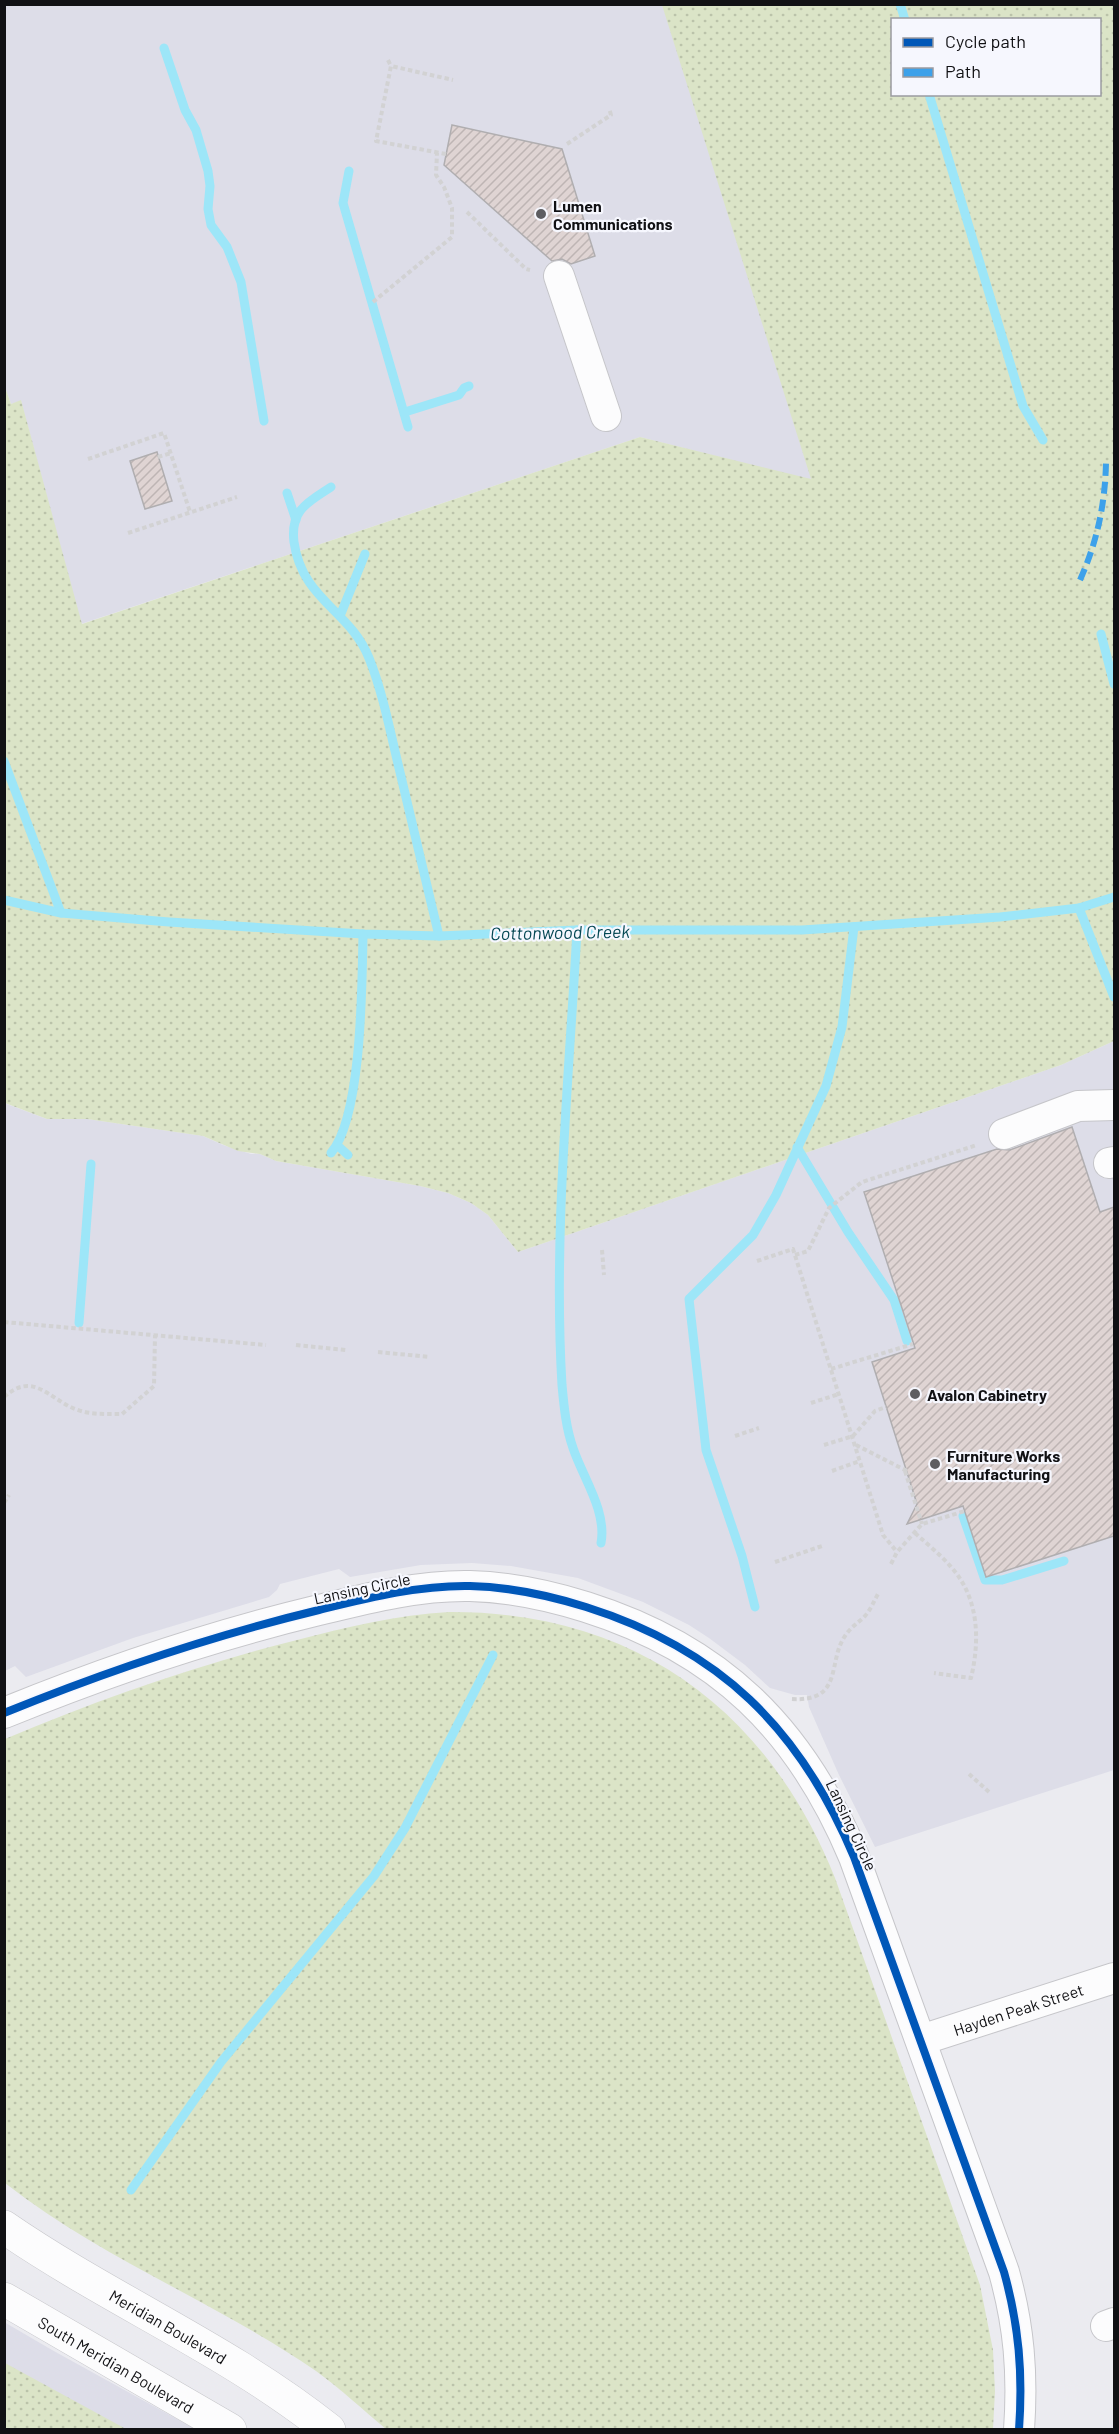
<svg xmlns="http://www.w3.org/2000/svg" width="1119" height="2434" viewBox="0 0 1119 2434" font-family="Barlow,sans-serif">
<style>
.built{fill:#dddde8;fill-rule:evenodd}
.grass{fill:url(#grass-dots);fill-rule:evenodd}
.lines{fill:none;stroke-linecap:round;stroke-linejoin:round}
.stream{stroke:#9de6f8;stroke-width:9}
.building{fill:url(#building-hatch);stroke:#b0aeb0;stroke-width:1.5}
.minor-casing{stroke:#c6c6ca;stroke-width:32}
.major-casing{stroke:#c6c6ca;stroke-width:34}
.path{stroke:#d2d2d3;stroke-width:4;stroke-dasharray:4.5 3;stroke-linecap:butt}
.minor{stroke:#fcfcfd;stroke-width:30}
.major{stroke:#fcfcfd;stroke-width:33}
.quiet{stroke:#3da1ea;stroke-width:6;stroke-dasharray:12 6;stroke-linecap:butt}
.cycleway-casing{stroke:#f6f7fe;stroke-width:11}
.cycleway{stroke:#0057b8;stroke-width:8}
.poi-dot{fill:#5d5d61;stroke:#f6f7fe;stroke-width:2}
.labels{text-anchor:middle;dominant-baseline:central;stroke-width:4.5;stroke-linejoin:round;paint-order:stroke}
.poi-label{font-size:16px;font-weight:bold;fill:#111114;stroke:#f6f7fe;text-anchor:start}
.street-label{font-size:16px;fill:#111114;stroke:#f6f7fe}
.water-label{font-size:18px;font-style:italic;fill:#044753;stroke:#f6f7fe}
</style>
<defs>
<pattern id="grass-dots" width="8" height="8" patternUnits="userSpaceOnUse" patternTransform="scale(1.5)"><rect width="8" height="8" fill="#dbe4c7"/><path d="M2 2h.1M6 6h.1" fill="none" stroke="#bbc3aa" stroke-width="1.8" stroke-linecap="round"/></pattern>
<pattern id="building-hatch" width="6" height="6" patternUnits="userSpaceOnUse" patternTransform="scale(1.5)"><rect width="6" height="6" fill="#dfd4d3"/><path d="M-1 1l2-2M0 6l6-6M5 7l2-2" fill="none" stroke="#beb5b4"/></pattern>
</defs>
<rect width="100%" height="100%" fill="#ebebf0"/>
<!-- built -->
<g class="built">
<path d="M11,4L1114,5V525L811,480L640,437L81,624L21,401L11,404L5,387V7ZM892,20H1100V94H892Z"/>
<polygon points="1114,1041 1114,1770 875,1847 839,1775 809,1707 807,1695 795,1695 770,1688 745,1665 709,1638 689,1625 643,1602 578,1578 511,1566 472,1563 421,1565 350,1577 339,1569 280,1584 277,1590 269,1597 133,1638 26,1677 15,1666 5,1671 4,1103 47,1119 87,1119 203,1136 223,1145 251,1154 260,1154 276,1161 420,1186 448,1193 471,1203 488,1215 518,1252 1061,1065"/>
<polygon points="4,2322 52,2350 195,2429 5,2429"/>
</g>
<!-- grass -->
<g class="grass">
<path d="M662,5H1114V1041L1061,1065L518,1252L488,1215L471,1203L448,1193L420,1186L276,1161L260,1154L238,1151L203,1136L87,1119H47L5,1103V387L11,404L21,400L82,624L640,437L811,479ZM892,20H1100V94H892Z"/>
<path d="M449,1612C633,1611 767,1708 835,1878L980,2285L993,2350L995,2391L993,2429H386C363,2410 341,2389 316,2371C216,2302 100,2258 5,2183V1739C100,1699 197,1665 297,1640C347,1627 397,1615 449,1612Z"/>
<polygon points="5,2363 126,2429 5,2429"/>
</g>
<g class="lines">
<!-- stream -->
<g class="stream">
<polyline points="900,4 905,20"/>
<polyline points="164,48 185,110 196,130 208,171 210,186 208,209 211,225 227,247 241,282 264,421"/>
<polyline points="929,94 1023,406 1043,440"/>
<polyline points="349,171 343,203 408,427"/>
<polyline points="405,412 459,395 464,388 469,386"/>
<path d="M331,487C308,502 290,510 294,542C302,600 350,610 369,658C383,693 390,731 399,768C412,824 426,880 439,936"/>
<polyline points="287,493 296,520"/>
<polyline points="340,616 365,554"/>
<polyline points="1101,634 1114,684"/>
<polyline points="4,761 61,913"/>
<polyline points="4,900 61,913 169,922 363,934 439,936 577,930 802,930 1000,917 1079,908 1114,897"/>
<polyline points="1079,908 1114,997"/>
<path d="M577,930C569,1079 553,1236 562,1385C564,1407 566,1428 573,1448C583,1478 607,1511 601,1543"/>
<polyline points="337,1145 348,1155"/>
<polyline points="797,1147 848,1232 894,1300 907,1341"/>
<path d="M331,1153C362,1117 362,984 363,934"/>
<polyline points="79,1323 91,1164"/>
<polyline points="963,1516 985,1580 1002,1580 1064,1561"/>
<polyline points="755,1607 742,1556 706,1450 689,1299 753,1235 776,1195 826,1086 842,1027 854,927"/>
<polyline points="131,2190 221,2062 374,1876 405,1828 493,1655"/>
</g>
</g>
<!-- building -->
<g class="building">
<polygon points="452,125 562,149 595,256 571,264 562,259 552,261 444,165"/>
<polygon points="157,452 172,501 145,509 130,461"/>
<polygon points="1072,1127 1100,1212 1114,1207 1114,1536 986,1577 963,1506 907,1524 917,1504 872,1362 915,1348 864,1192 997,1149 1010,1150"/>
</g>
<g class="lines">
<!-- minor casing -->
<g class="minor-casing">
<g id="minor">
<polyline points="559,276 606,416"/>
<polyline points="1004,1134 1078,1106 1114,1105"/>
<polyline points="1109,1163 1114,1162"/>
<path d="M4,1713C107,1671 211,1636 319,1610C368,1598 419,1585 470,1586C510,1587 548,1595 586,1607C719,1649 800,1728 854,1857L1004,2272C1019,2326 1023,2373 1019,2430"/>
<path id="s1" d="M921,2040L1114,1978"/>
<polyline points="1106,2326 1114,2323"/>
</g>
</g>
<!-- major casing -->
<g class="major-casing">
<g id="major">
<path id="s2" d="M4,2227C110,2300 229,2350 329,2430"/>
<path id="s3" d="M4,2299L230,2430"/>
</g>
</g>
<!-- path -->
<g class="path">
<polyline points="388,60 391,66"/>
<polyline points="567,144 611,115 609,108"/>
<polyline points="446,154 376,141 391,66 453,80"/>
<polyline points="467,212 526,269 530,270"/>
<polyline points="373,302 452,237 452,208 444,187 436,175 437,153"/>
<polyline points="158,457 171,453"/>
<polyline points="88,459 164,433 190,512"/>
<polyline points="128,533 237,497"/>
<polyline points="602,1250 604,1275"/>
<polyline points="795,1255 808,1251 829,1208 862,1182 977,1145"/>
<polyline points="757,1261 793,1249 883,1535 897,1552"/>
<polyline points="4,1322 266,1345"/>
<polyline points="296,1345 346,1350"/>
<polyline points="378,1352 430,1357"/>
<polyline points="831,1369 913,1344"/>
<path d="M4,1397C33,1371 48,1398 75,1409C90,1415 106,1414 122,1414L154,1386L155,1335"/>
<polyline points="811,1403 839,1394"/>
<polyline points="735,1436 759,1428"/>
<polyline points="824,1445 853,1436 875,1411 886,1407"/>
<polyline points="856,1445 907,1471"/>
<polyline points="832,1471 860,1461"/>
<polyline points="905,1471 922,1524"/>
<polyline points="4,1503 9,1495"/>
<path d="M915,1533C927,1544 941,1555 952,1568C979,1599 980,1640 971,1678L934,1673"/>
<polyline points="775,1562 822,1546"/>
<polyline points="891,1564 897,1552 922,1524 965,1511"/>
<path d="M792,1699C844,1702 827,1662 845,1636C850,1628 858,1623 865,1616C871,1609 874,1601 879,1592"/>
<polyline points="969,1774 989,1792"/>
</g>
<!-- minor -->
<use href="#minor" class="minor"/>
<!-- major -->
<use href="#major" class="major"/>
<!-- quiet -->
<path class="quiet" d="M1080,580C1097,542 1105,505 1106,463"/>
<!-- cycleway casing -->
<g class="cycleway-casing">
<path id="cycleway" d="M4,1713C107,1671 211,1636 319,1610C368,1598 419,1585 470,1586C510,1587 548,1595 586,1607C719,1649 800,1728 854,1857L1004,2272C1019,2326 1023,2373 1019,2430"/>
</g>
<!-- cycleway -->
<use href="#cycleway" class="cycleway"/>
</g>
<!-- markers -->
<g class="poi-dot">
<circle cx="541" cy="214" r="6"/>
<circle cx="915" cy="1394" r="6"/>
<circle cx="935" cy="1464" r="6"/>
</g>
<g class="labels">
<!-- poi labels -->
<g class="poi-label">
<text x="553" y="205">Lumen<tspan x="553" dy="18">Communications</tspan></text>
<text x="927" y="1394">Avalon Cabinetry</text>
<text x="947" y="1455">Furniture Works<tspan x="947" dy="18">Manufacturing</tspan></text>
</g>
<!-- street labels -->
<g class="street-label">
<text transform="translate(362 1588) rotate(-12)">Lansing Circle</text>
<text transform="translate(852 1825) rotate(65)">Lansing Circle</text>
<text stroke="none"><textPath href="#s1" startOffset="102">Hayden Peak Street</textPath></text>
<text stroke="none"><textPath href="#s2" startOffset="192">Meridian Boulevard</textPath></text>
<text stroke="none"><textPath href="#s3" startOffset="130">South Meridian Boulevard</textPath></text>
</g>
<!-- water labels -->
<g class="water-label">
<text transform="translate(560 932) rotate(-1)">Cottonwood Creek</text>
</g>
</g>
<!-- border -->
<rect width="1119" height="2434" fill="none" stroke="#111114" stroke-width="12"/>
<!-- legend -->
<rect x="891" y="18" width="210" height="78" fill="#f6f7fe" stroke="#9a9ba0" stroke-width="1.5"/>
<rect x="903" y="38" width="30" height="9" fill="#0057b8" stroke="#9a9ba0" stroke-width="1.5"/>
<text x="945" y="48" font-size="18" fill="#111114">Cycle path</text>
<rect x="903" y="68" width="30" height="9" fill="#3da1ea" stroke="#9a9ba0" stroke-width="1.5"/>
<text x="945" y="78" font-size="18" fill="#111114">Path</text>
</svg>
